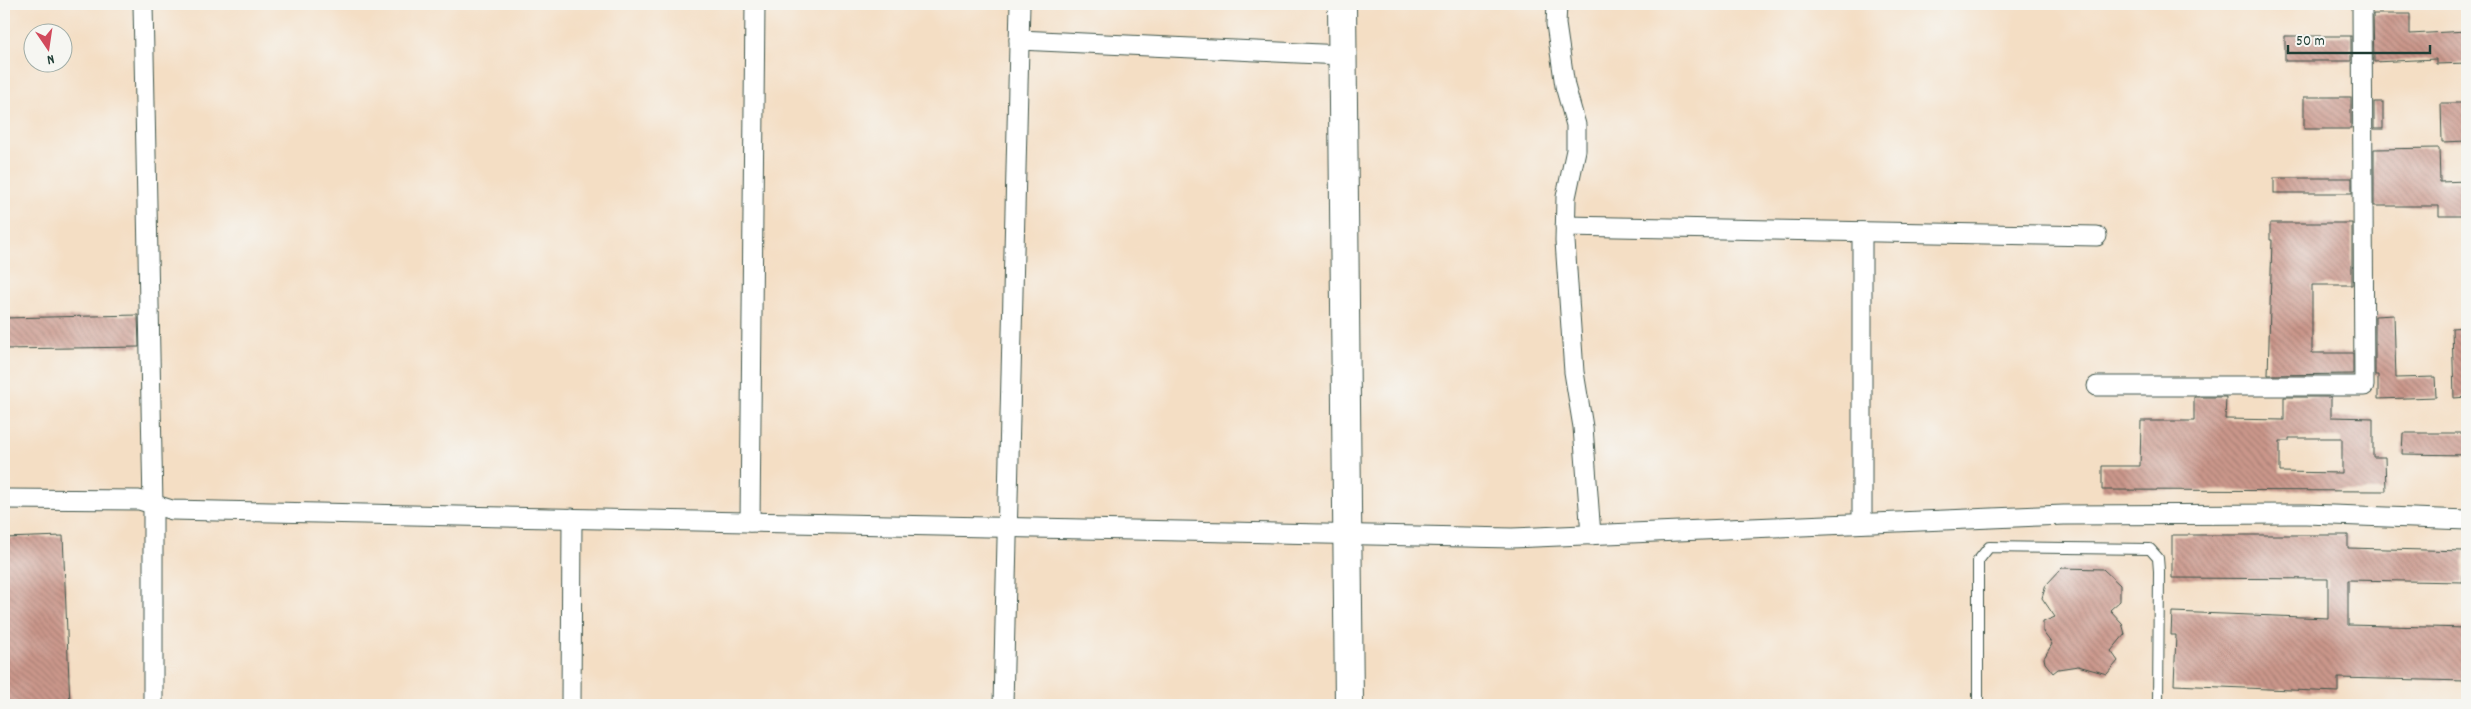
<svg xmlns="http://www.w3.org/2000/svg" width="2471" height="709" viewBox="0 0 2471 709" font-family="Dekko,sans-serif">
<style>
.building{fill:url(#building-back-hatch);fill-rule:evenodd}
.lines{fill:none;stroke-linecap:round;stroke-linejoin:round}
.lane-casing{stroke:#3f554a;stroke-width:12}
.street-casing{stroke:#3f554a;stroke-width:21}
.secondary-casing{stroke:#3f554a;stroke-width:30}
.lane{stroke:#fff;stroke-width:10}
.street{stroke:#fff;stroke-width:19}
.secondary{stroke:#fff;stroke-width:28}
</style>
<defs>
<pattern id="building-back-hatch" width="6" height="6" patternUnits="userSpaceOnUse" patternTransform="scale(1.25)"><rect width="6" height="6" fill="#cb978b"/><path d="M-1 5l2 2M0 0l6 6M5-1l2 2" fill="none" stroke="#a47c72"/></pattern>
</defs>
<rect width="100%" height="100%" fill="#f6f6f2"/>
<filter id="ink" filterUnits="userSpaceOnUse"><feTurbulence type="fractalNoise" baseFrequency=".02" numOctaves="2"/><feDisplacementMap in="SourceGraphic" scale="10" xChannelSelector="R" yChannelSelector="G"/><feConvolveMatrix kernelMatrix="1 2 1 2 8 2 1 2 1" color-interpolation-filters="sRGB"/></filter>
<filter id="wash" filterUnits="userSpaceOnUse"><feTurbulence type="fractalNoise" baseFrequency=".0096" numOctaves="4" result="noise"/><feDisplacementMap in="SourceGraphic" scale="20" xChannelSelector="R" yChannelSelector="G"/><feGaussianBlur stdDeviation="1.12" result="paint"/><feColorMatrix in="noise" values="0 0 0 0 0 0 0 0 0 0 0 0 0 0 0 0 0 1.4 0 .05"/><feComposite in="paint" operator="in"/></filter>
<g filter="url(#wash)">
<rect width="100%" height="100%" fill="#f4dec4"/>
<g id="blocks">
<!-- building -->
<g class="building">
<polygon points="2373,14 2410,14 2410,34 2467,31 2467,63 2436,64 2436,59 2374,62"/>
<rect x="2285" y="36" width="66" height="25"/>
<rect x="2304" y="97" width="47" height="32"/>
<rect x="2374" y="102" width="9" height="27"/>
<polygon points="2441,103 2467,103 2467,141 2442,142"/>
<polygon points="2439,148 2440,182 2467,181 2467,216 2439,216 2439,206 2374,206 2374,149"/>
<rect x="2274" y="178" width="78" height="15"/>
<polygon points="2270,223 2352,223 2352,285 2312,285 2312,353 2353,353 2353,374 2268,375 2272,240 2270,240"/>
<polygon points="138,315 139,347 4,349 4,318"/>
<polygon points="2394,315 2396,378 2435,377 2436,397 2378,399 2378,375 2375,375 2375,316"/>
<polygon points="2467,327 2467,397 2454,398 2452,328"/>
<path d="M2194,397H2226L2225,419L2284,420V397H2331V417L2373,418V457H2385L2386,491L2102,490V466H2140L2141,421H2194ZM2289,438H2342V473L2280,472V441H2289Z"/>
<polygon points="2403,433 2467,433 2467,455 2402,454"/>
<polygon points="2172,535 2348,535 2348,548 2464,551 2463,582 2348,580 2348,625 2467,628 2467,681 2338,678 2338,692 2174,685 2176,635 2171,635 2172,612 2328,618 2328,579 2172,578"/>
<polygon points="63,536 70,705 4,705 4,538"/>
<polygon points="2062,568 2103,569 2120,585 2120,601 2110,610 2122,623 2125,634 2111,651 2118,661 2107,674 2078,666 2058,669 2053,673 2045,663 2044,658 2052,644 2043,632 2043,622 2055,617 2042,598 2046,585"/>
</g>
</g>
</g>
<g filter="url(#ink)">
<use href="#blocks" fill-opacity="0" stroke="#3f554a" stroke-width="1"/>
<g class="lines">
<!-- lane casing -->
<g class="lane-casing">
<polyline id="lane" points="1978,705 1978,561 1989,547 2150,549 2158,558 2159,571 2158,705"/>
</g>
<!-- street casing -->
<g class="street-casing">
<g id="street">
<polyline points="143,4 153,505 153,705"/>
<polyline points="1557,4 1556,24 1565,86 1576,125 1576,150 1566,197 1565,241 1574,372 1583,427 1591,535"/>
<polyline points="1019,40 1342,55"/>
<polyline points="1565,226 2097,236"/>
<polyline points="1862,232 1862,523"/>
<polyline points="2097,386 2364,386 2362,4"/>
<polyline points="4,499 139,500 172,510 1512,538 2064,515 2306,514 2467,520"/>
<polyline points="750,522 755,4"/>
<polyline points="571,705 572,518"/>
<polyline points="1003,705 1020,4"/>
</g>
</g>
<!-- secondary casing -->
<g class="secondary-casing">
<polyline id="secondary" points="1342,4 1349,705"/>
</g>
<!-- lane -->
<use href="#lane" class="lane"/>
<!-- street -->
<use href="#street" class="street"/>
<!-- secondary -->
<use href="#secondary" class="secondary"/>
</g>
</g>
<!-- margin -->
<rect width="2471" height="709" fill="none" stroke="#f6f6f2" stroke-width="20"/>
<!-- north arrow -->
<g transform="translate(48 48) rotate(167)"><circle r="24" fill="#f6f6f2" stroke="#a0aca6"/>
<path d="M0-4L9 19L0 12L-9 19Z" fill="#d1495b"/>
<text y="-8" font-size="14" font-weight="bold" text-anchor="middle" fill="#1f3d34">N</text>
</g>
<!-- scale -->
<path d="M2288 45v8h142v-8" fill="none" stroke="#1f3d34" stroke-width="2.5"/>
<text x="2296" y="45" font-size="15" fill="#1f3d34" stroke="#f6f6f2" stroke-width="4" paint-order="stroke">50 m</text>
</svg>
